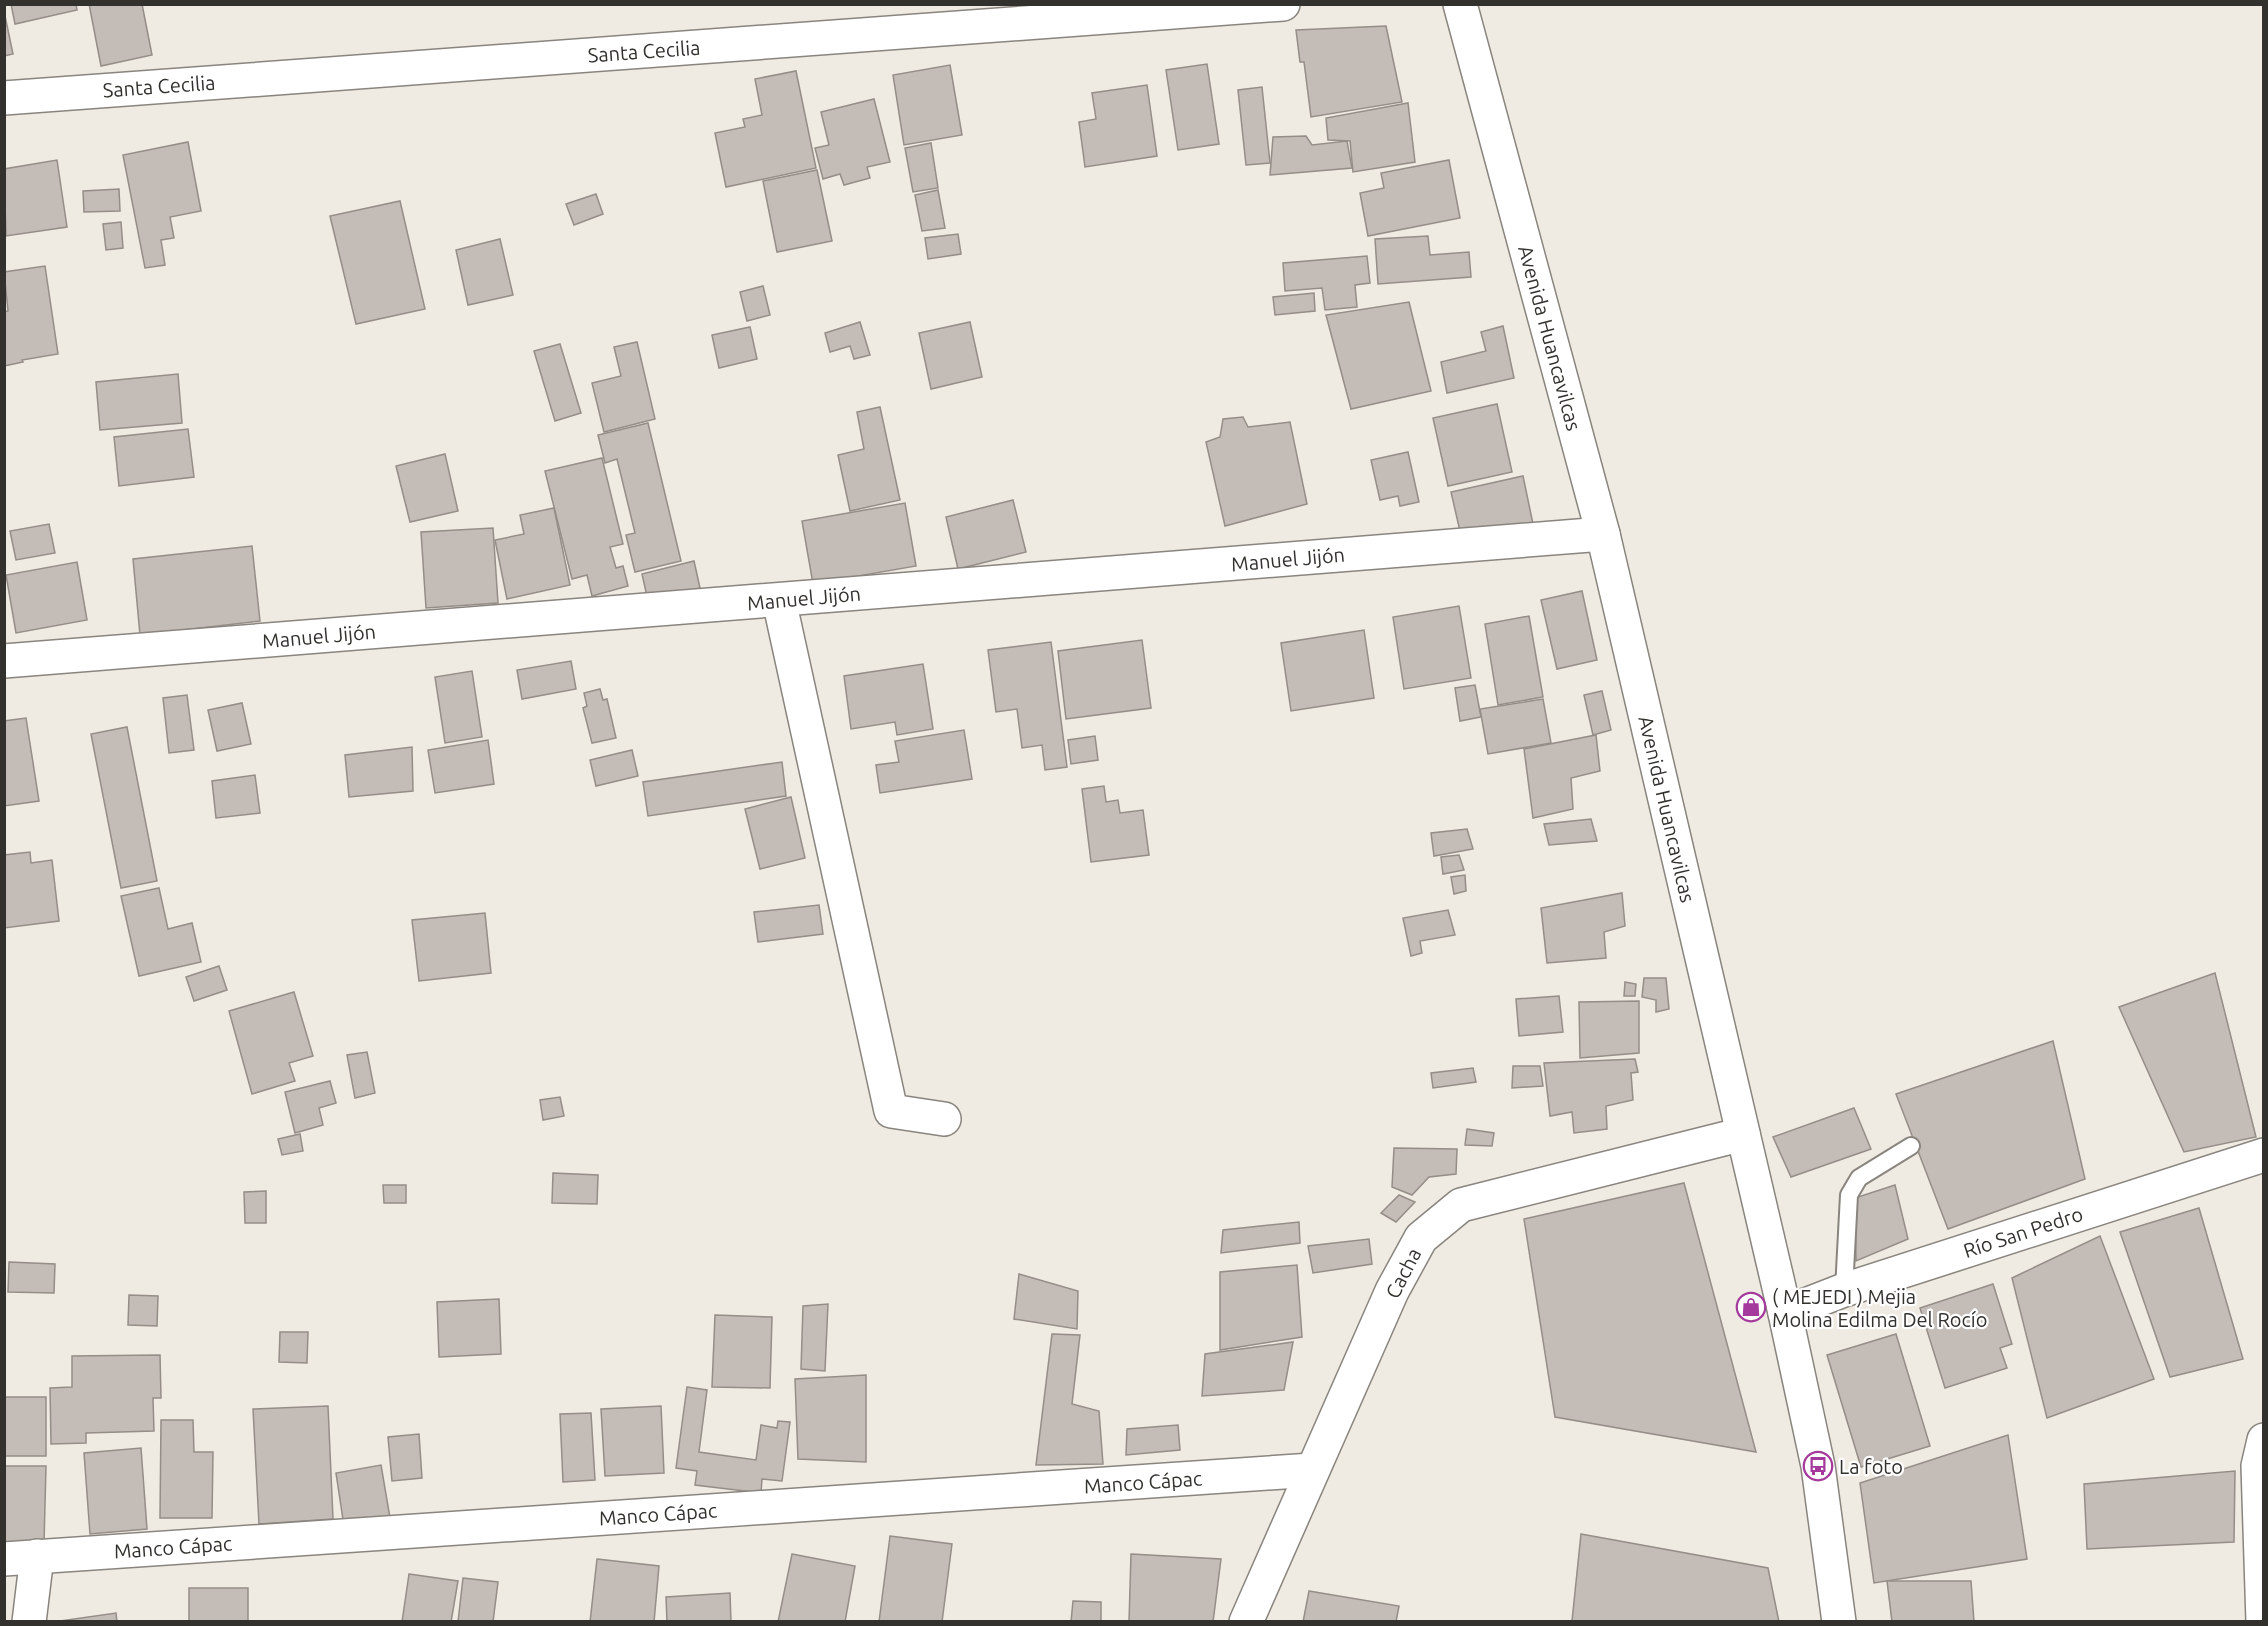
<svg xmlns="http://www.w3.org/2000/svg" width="2268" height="1626" viewBox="0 0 2268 1626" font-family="Ubuntu,sans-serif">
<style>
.building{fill:#c4bcb7;stroke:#958d88;stroke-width:1.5}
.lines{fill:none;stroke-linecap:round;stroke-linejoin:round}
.lane-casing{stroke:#89857e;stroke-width:20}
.street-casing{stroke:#89857e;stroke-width:36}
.secondary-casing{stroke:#89857e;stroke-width:36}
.lane{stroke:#fff;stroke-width:16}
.street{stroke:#fff;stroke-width:33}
.secondary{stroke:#fff;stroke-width:33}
.labels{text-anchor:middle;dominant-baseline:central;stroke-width:4.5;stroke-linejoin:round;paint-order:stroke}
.street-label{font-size:20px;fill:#32312e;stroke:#fff}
.poi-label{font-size:20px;fill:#32312e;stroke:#fff;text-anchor:start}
</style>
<rect width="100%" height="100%" fill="#efeae2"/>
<!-- building -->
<g class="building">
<polygon points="11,4 76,4 77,10 15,24"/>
<polygon points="89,4 142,4 152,55 101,66"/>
<polygon points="4,11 13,54 4,56"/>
<polygon points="1386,26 1402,102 1311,117 1304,62 1300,62 1296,30"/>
<polygon points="1207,64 1219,144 1178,150 1166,70"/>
<polygon points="950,65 962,135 904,145 893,75"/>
<polygon points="796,71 816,168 726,187 715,133 745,127 743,119 762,115 755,79"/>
<polygon points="1147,85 1157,156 1085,167 1079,122 1096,119 1092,93"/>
<polygon points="1262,87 1270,163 1246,165 1238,90"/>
<polygon points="874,99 890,162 867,167 870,178 844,185 840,174 823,179 815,148 829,145 821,112"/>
<polygon points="1408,103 1415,162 1353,172 1350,141 1328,140 1326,118"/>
<polygon points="1306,136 1312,145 1347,141 1352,168 1270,175 1273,137"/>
<polygon points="188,142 201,211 170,217 174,238 161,240 165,265 145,268 123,155"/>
<polygon points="931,143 938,188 913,192 905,148"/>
<polygon points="57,160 67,227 6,236 4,169"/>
<polygon points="1449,160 1460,218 1368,236 1360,193 1384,188 1381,173"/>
<polygon points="817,170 832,241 777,252 763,181"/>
<polygon points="119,189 120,211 84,212 83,191"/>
<polygon points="938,190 945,228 922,231 915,195"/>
<polygon points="596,194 603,214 574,225 566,204"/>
<polygon points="400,201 425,309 356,324 330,216"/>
<polygon points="121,222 123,248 106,250 103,224"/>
<polygon points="958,234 961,254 928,259 925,238"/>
<polygon points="1428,236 1430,255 1469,252 1471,277 1378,284 1375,239"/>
<polygon points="500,239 513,295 468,305 456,250"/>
<polygon points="1367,256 1370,283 1355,285 1357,307 1325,310 1322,288 1285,291 1283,263"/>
<polygon points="45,266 58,354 22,360 23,362 4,366 4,312 8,311 4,272"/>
<polygon points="763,286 770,315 747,321 740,292"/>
<polygon points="1314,293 1315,311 1275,315 1273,297"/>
<polygon points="1409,302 1431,391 1351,409 1326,315"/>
<polygon points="860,322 870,355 854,359 850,346 830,352 825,333"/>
<polygon points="970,322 982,377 931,389 919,333"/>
<polygon points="1503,326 1514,378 1447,393 1441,362 1486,351 1481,332"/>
<polygon points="750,327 757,359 719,368 712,335"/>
<polygon points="637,342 655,419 604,432 592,383 621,376 614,347"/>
<polygon points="560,344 581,413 555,421 534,351"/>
<polygon points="178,374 182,423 100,430 96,382"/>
<polygon points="1497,404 1512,472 1448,486 1433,418"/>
<polygon points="880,407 900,500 850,511 838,455 864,449 857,412"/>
<polygon points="1243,417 1248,427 1290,422 1307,504 1225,526 1206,442 1220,437 1223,419"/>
<polygon points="648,423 681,561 635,572 626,535 635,533 617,459 605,463 598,435"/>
<polygon points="188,429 194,477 119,486 114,437"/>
<polygon points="1408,452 1419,502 1400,506 1398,496 1380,500 1371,460"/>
<polygon points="445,454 458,511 410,522 396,466"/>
<polygon points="602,458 623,544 610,547 616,568 623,566 628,586 592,596 587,575 572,579 545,471"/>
<polygon points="1523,476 1533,524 1462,540 1451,492"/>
<polygon points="1013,500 1026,552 958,569 946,517"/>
<polygon points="905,503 916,566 813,584 802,521"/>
<polygon points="554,508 570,585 507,599 495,540 524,534 520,515"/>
<polygon points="49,524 55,553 16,560 10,531"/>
<polygon points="493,528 498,603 426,608 421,532"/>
<polygon points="252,546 260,621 140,635 133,559"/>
<polygon points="694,561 700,588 648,601 642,574"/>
<polygon points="77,562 87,620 16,633 6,575"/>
<polygon points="1582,591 1597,660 1557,669 1541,600"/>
<polygon points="1459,606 1471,678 1404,689 1393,617"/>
<polygon points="1529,616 1543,697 1498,705 1485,624"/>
<polygon points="1364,630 1374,698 1291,711 1281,643"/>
<polygon points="1142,640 1151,708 1066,719 1058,651"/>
<polygon points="1051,642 1067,767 1045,770 1042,745 1022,748 1017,709 996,712 988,650"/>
<polygon points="571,661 576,689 522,699 517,670"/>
<polygon points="923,664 933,729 897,735 895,722 851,729 844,676"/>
<polygon points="472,671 482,737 445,743 435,677"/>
<polygon points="1475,685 1481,717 1460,721 1455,688"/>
<polygon points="600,689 603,700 607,699 616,738 592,743 583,708 587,706 584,693"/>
<polygon points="1602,691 1611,730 1593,735 1584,695"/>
<polygon points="187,695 194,750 169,753 163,698"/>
<polygon points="1543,699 1551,743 1488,754 1480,709"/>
<polygon points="242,703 251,744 217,751 208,710"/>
<polygon points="26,718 39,801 4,806 4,721"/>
<polygon points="127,727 157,881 121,888 91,734"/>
<polygon points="964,730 972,779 880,793 876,765 899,762 895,741"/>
<polygon points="1596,735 1600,771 1571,778 1573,809 1533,818 1524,749"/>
<polygon points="1095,736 1098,760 1071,764 1068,740"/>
<polygon points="488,740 494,784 435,793 428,750"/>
<polygon points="412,747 413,791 349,797 345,755"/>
<polygon points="632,750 638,776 596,786 590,760"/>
<polygon points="782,762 786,796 648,816 643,782"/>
<polygon points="255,775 260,813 216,818 212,781"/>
<polygon points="1104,786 1106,802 1118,800 1120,813 1143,810 1149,855 1091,862 1082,789"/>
<polygon points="791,797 805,858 760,869 745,809"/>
<polygon points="1591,819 1597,841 1549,845 1544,824"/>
<polygon points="1467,829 1473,849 1434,856 1431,833"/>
<polygon points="30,852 31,863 52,860 59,921 4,928 4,855"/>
<polygon points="1459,855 1464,870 1443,874 1441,857"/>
<polygon points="1465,875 1466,891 1454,894 1451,877"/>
<polygon points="159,888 168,929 192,923 201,962 139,976 121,896"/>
<polygon points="1622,893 1625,926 1604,932 1606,958 1547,963 1541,908"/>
<polygon points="819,905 823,934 758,942 754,912"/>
<polygon points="1448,910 1455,935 1420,941 1422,953 1411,956 1403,918"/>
<polygon points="485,913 491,973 419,981 412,920"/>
<polygon points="219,966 227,990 194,1001 186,977"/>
<polygon points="2215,973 2256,1137 2184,1152 2119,1007"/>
<polygon points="1644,978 1666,978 1669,1009 1656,1012 1656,1000 1642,997"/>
<polygon points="1625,982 1636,984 1635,996 1624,996"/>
<polygon points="294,992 313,1056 289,1063 295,1081 252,1094 229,1011"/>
<polygon points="1559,996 1563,1032 1519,1036 1516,999"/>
<polygon points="1639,1001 1639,1053 1580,1058 1579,1002"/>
<polygon points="2053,1041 2085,1179 1948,1229 1896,1094"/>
<polygon points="367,1052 375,1093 355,1098 347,1055"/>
<polygon points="1635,1059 1638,1072 1631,1073 1633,1100 1606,1106 1607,1129 1574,1133 1572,1112 1550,1116 1544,1063"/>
<polygon points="1513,1066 1540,1066 1543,1086 1512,1088"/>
<polygon points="1473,1068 1476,1082 1433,1088 1431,1073"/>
<polygon points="330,1081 336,1103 319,1108 323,1125 295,1133 285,1092"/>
<polygon points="560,1097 564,1116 543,1120 540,1100"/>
<polygon points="1854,1108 1871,1149 1791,1177 1773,1137"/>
<polygon points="1467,1129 1494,1133 1492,1146 1465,1145"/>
<polygon points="300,1134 303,1151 282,1155 278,1139"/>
<polygon points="1394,1148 1457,1149 1456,1174 1429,1177 1412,1195 1392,1187"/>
<polygon points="553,1173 598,1175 597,1204 552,1203"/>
<polygon points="1684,1183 1756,1452 1555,1417 1524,1219"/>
<polygon points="383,1185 406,1185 406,1203 384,1203"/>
<polygon points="1895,1185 1908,1239 1856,1261 1855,1198"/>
<polygon points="266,1191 266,1223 245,1223 244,1192"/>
<polygon points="1399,1195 1415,1202 1396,1222 1381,1213"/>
<polygon points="2199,1208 2243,1359 2170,1377 2120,1232"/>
<polygon points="1299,1222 1300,1243 1221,1253 1223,1230"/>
<polygon points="2100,1236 2154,1379 2047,1418 2012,1278"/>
<polygon points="1369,1239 1372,1264 1313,1273 1308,1246"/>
<polygon points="9,1262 55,1264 54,1293 8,1292"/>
<polygon points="1297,1265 1302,1337 1220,1350 1220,1272"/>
<polygon points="1019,1274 1078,1291 1077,1329 1014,1319"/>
<polygon points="1993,1284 2012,1344 2000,1348 2007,1368 1945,1388 1920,1308"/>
<polygon points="129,1295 158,1296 157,1326 128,1325"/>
<polygon points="499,1299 501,1354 439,1357 437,1302"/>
<polygon points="828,1304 825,1371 801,1369 803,1306"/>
<polygon points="715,1315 772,1317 770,1388 712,1387"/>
<polygon points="280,1332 308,1332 307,1363 279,1362"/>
<polygon points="1052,1334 1080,1335 1072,1404 1099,1411 1103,1464 1036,1465"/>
<polygon points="1896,1334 1930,1446 1861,1467 1827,1355"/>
<polygon points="1293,1342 1284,1390 1202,1396 1205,1354"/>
<polygon points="160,1355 161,1398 153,1398 154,1431 86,1433 86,1443 51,1444 50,1388 72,1387 72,1356"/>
<polygon points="866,1375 866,1462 798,1459 795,1379"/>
<polygon points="687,1387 707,1390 699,1452 756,1460 761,1425 777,1428 778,1421 790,1422 782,1481 762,1479 761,1493 695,1485 697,1471 676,1468"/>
<rect x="4" y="1397" width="42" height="59"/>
<polygon points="328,1406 333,1519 259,1524 253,1409"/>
<polygon points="661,1406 664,1473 605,1476 601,1409"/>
<polygon points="591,1413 595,1480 563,1482 560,1414"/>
<polygon points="161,1420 193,1420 194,1452 213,1452 212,1518 160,1518"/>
<polygon points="1178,1425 1180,1450 1126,1455 1127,1429"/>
<polygon points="419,1434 422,1478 392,1481 388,1437"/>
<polygon points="2008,1435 2027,1559 1874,1583 1860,1483"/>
<polygon points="141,1448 147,1529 90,1534 84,1453"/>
<polygon points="381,1465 390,1518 344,1526 336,1473"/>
<polygon points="4,1466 46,1466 44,1543 4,1542"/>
<polygon points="2235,1471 2234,1542 2087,1549 2084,1484"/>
<polygon points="1581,1534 1768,1568 1779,1622 1572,1621"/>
<polygon points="890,1536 952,1544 942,1622 879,1622"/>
<polygon points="792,1554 855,1566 845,1622 778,1622"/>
<polygon points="1131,1554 1221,1559 1213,1622 1129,1622"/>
<polygon points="597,1559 659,1566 654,1622 590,1622"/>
<polygon points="409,1574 458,1581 451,1622 402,1622"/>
<polygon points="463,1578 498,1582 493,1622 458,1622"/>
<polygon points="1887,1581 1971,1581 1974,1622 1892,1622"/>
<rect x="189" y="1588" width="59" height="34"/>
<polygon points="1309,1591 1399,1606 1396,1622 1303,1622"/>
<polygon points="730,1593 731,1622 667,1622 666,1597"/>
<polygon points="1073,1601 1101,1602 1101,1622 1071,1622"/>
<polygon points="116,1613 117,1622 53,1622"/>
</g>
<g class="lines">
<!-- lane casing -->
<g class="lane-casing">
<polyline id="lane" points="1844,1290 1849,1195 1859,1178 1911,1146"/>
</g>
<!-- street casing -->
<g class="street-casing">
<g id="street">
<polyline points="4,98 1283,4"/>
<polyline points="4,661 1603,534"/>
<polyline points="1785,1313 1844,1290 2264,1155"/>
<polyline points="4,1559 1312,1470"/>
<polyline points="29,1622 37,1556"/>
<polyline points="1246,1622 1392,1291 1421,1238 1461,1205 1743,1134"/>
<polyline points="2263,1622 2258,1466 2264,1440"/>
</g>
</g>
<!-- secondary casing -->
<g class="secondary-casing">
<g id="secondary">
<polyline points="1460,4 1603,534 1785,1313 1818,1466 1839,1622"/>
<polyline points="779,600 891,1111 944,1119"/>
</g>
</g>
<!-- lane -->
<use href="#lane" class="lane"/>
<!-- street -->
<use href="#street" class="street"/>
<!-- secondary -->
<use href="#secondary" class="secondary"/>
</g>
<!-- icons -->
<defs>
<g id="shop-ring" transform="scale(1.5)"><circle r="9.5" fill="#fff" stroke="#a43a9b" stroke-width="1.5"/><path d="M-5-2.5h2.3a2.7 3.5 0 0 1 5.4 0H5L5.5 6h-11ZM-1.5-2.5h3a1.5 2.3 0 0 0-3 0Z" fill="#a43a9b"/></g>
<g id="bus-ring" transform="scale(1.5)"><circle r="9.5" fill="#fff" stroke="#a43a9b" stroke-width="1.5"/><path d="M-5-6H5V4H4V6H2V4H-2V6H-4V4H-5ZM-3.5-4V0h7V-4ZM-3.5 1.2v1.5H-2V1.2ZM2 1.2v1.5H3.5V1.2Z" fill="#a43a9b"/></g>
</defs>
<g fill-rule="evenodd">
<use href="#shop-ring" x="1751" y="1307"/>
<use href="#bus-ring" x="1818" y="1466"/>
</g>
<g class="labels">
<!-- street labels -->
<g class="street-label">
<text transform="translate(644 51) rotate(-4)">Santa Cecilia</text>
<text transform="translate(159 86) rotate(-4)">Santa Cecilia</text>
<text transform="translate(1550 338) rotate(75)">Avenida Huancavilcas</text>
<text transform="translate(1288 559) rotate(-5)">Manuel Jijón</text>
<text transform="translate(804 598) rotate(-5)">Manuel Jijón</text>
<text transform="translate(319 636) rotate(-5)">Manuel Jijón</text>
<text transform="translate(1667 809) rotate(77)">Avenida Huancavilcas</text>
<text transform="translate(2023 1232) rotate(-18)">Río San Pedro</text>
<text transform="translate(1403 1273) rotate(-63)">Cacha</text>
<text transform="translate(1143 1482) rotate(-4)">Manco Cápac</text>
<text transform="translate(658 1514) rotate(-4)">Manco Cápac</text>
<text transform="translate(173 1547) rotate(-4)">Manco Cápac</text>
</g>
<!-- poi labels -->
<g class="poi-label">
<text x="1772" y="1296">( MEJEDI ) Mejia<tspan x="1772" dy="23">Molina Edilma Del Rocío</tspan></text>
<text x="1839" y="1466">La foto</text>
</g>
</g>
<!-- border -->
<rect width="2268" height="1626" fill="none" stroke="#32312e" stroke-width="12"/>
</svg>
